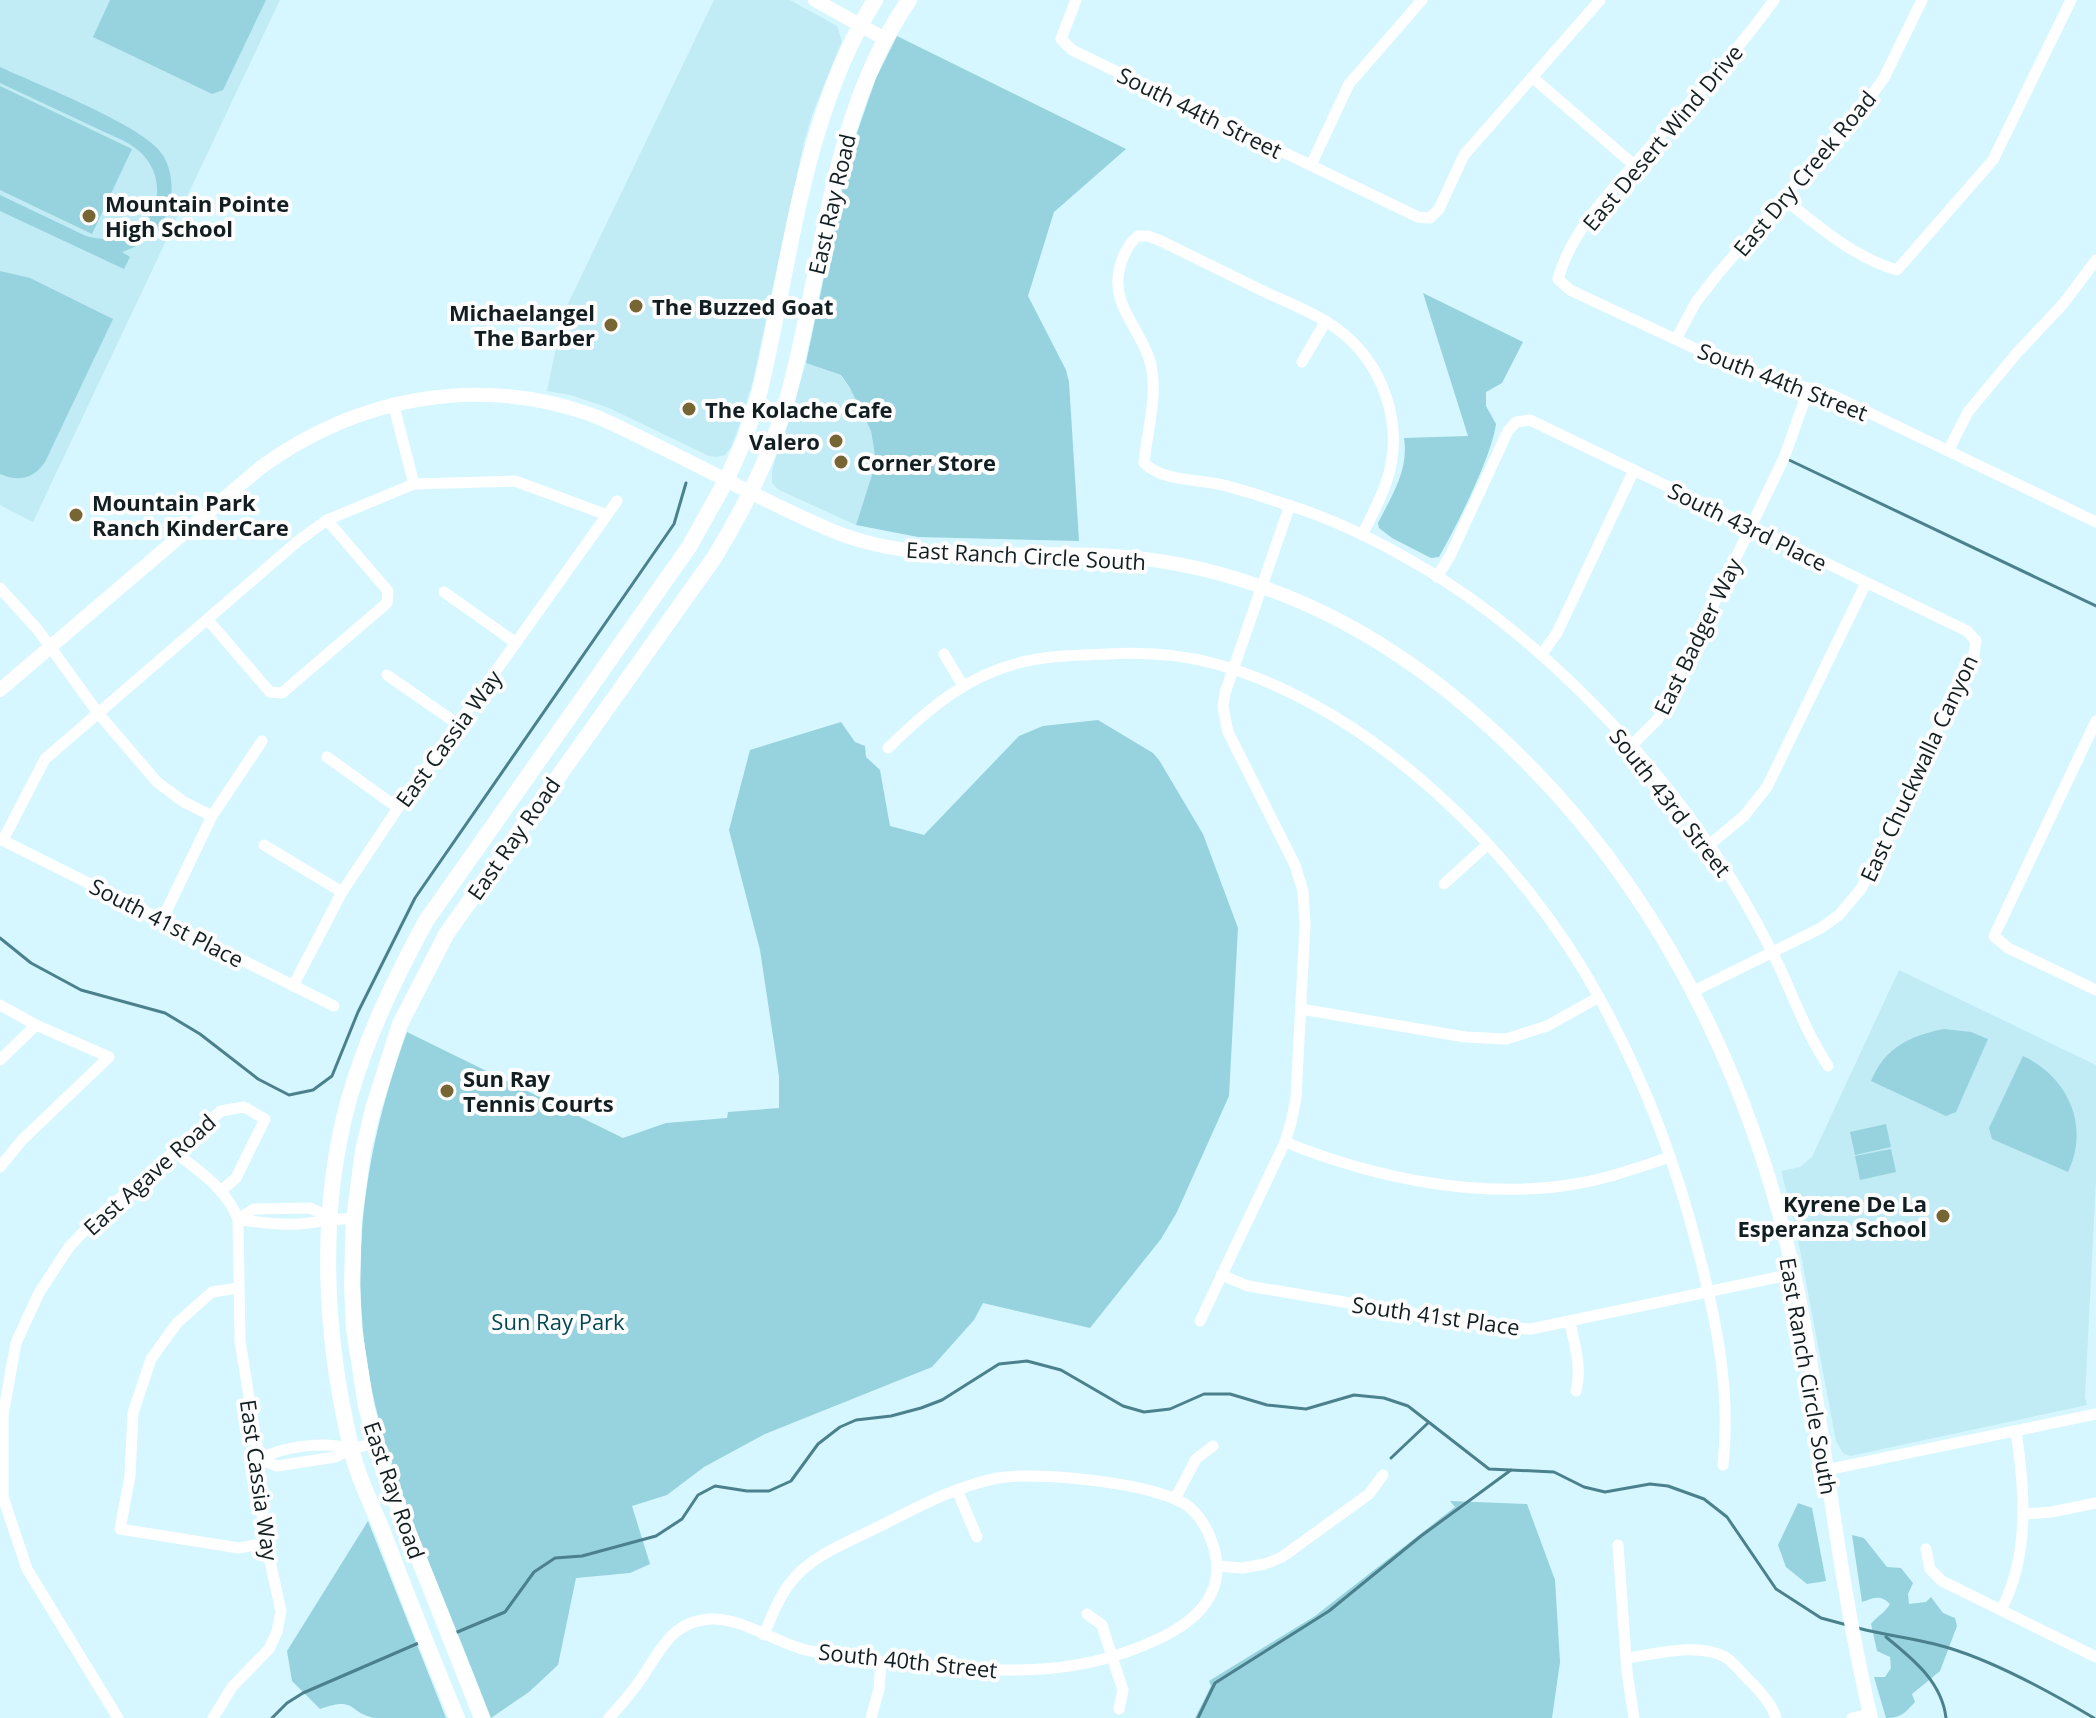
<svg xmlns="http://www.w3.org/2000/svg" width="2096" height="1718" viewBox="0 0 2096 1718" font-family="'Open Sans',sans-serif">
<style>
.built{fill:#c1ecf5}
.green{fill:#97d2df}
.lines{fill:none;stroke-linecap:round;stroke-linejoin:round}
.stream{stroke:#4b818d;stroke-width:3}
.minor{stroke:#fff;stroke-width:11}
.tertiary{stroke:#fff;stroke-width:14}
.secondary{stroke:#fff;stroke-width:16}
.poi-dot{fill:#776534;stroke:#fdfdfd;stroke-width:3}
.labels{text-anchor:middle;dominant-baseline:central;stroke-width:8;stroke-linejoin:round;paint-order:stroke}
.street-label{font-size:22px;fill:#121e21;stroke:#fdfdfd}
.poi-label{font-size:22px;font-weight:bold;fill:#121e21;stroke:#fdfdfd;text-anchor:start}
.park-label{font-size:22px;fill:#034954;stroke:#fdfdfd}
</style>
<rect width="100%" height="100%" fill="#d6f7ff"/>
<!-- built -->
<g class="built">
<polygon points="0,0 280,0 33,522 0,505"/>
<polygon points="714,0 790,0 837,26 842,41 812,115 804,142 753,381 739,426 731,447 725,455 717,457 709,456 609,408 570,395 547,391 563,314"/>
<polygon points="806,363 840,375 850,388 871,431 876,462 856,525 779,490 772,483 772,470"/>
<polygon points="1899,970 2096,1065 2096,1180 2085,1397 2087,1405 1850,1456 1843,1453 1836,1441 1796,1229 1781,1171 1800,1167 1812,1157"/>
</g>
<!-- green -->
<g class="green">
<polygon points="110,0 266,0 223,90 212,94 93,37"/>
<polygon points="897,36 1126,149 1054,212 1028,296 1066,370 1069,382 1079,541 918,537 856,525 876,462 871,431 850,388 841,375 806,363 850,153 876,78"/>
<path d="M0,67C34,83 145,126 162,154C172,168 174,192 169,208C161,231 145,244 122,252L130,257L124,269L0,211V195L86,236C107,242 128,239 144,223C162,204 161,175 144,156C132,142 112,136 96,128C64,113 32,98 0,83Z"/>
<polygon points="0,86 132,149 92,234 0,190"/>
<path d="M0,271L30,278L113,319L45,462C33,479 19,482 0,474Z"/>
<path d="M1423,293L1523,342L1502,383L1486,392V406L1496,424C1491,458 1457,525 1439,557L1431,558L1392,538L1379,528L1378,523C1392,495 1409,470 1404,438L1468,436Z"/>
<path d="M1098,720L1153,753L1159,760L1203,834L1238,928L1229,1096L1177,1212L1161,1239L1090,1328L983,1303L974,1320L932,1367L765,1434L704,1467L667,1495L632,1506L650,1564L630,1573L576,1578L558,1665L529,1692L491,1718C470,1664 448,1609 426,1555C409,1512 391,1469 380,1424C344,1290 360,1161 407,1032L623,1138L666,1123L727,1118L728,1112L779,1108V1076L760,950L729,830L750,750L841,722L855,742L865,746L866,757L880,770L890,826L924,835L1019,736L1043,726Z"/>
<path d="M1944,1029L1971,1032L1988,1039L1956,1112L1946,1116L1871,1081C1885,1047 1910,1036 1944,1029Z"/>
<path d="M2023,1056C2068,1077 2090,1126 2068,1172L1992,1139L1989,1128Z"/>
<polygon points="1886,1124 1891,1147 1855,1155 1850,1132"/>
<polygon points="1891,1149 1896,1172 1860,1180 1855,1156"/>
<polygon points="1450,1501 1527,1504 1555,1580 1560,1662 1552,1718 1195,1718 1211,1686 1209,1681 1315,1616 1455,1507"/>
<polygon points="1798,1503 1812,1508 1826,1581 1807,1584 1786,1567 1778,1545"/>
<path d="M368,1521L446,1718C425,1718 394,1718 374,1718C347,1712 357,1696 320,1709L292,1681L287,1651Z"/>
<path d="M1852,1535L1864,1538L1887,1567L1901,1568L1913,1583L1908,1594L1909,1604L1926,1602L1931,1597L1943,1613L1955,1618L1957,1626L1940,1671L1912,1694L1915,1702C1905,1713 1901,1718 1886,1718L1874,1677H1885L1891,1668L1890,1657L1877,1651L1871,1624C1877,1616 1885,1613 1890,1604C1880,1594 1874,1598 1862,1602Z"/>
</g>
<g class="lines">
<!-- stream -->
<g class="stream">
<polyline points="1787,459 2096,606"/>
<polyline points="0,938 31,963 81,990 165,1013 200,1034 258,1079 289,1095 313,1090 332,1076 358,1012 415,898 674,524 686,483"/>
<polyline points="1391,1458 1428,1423"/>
<path d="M1858,1628C1888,1636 1920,1639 1949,1648C1995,1662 2052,1693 2094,1718"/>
<polyline points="455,1633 505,1612 534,1572 555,1558 582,1556 656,1536 682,1519 698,1495 715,1486 747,1491 769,1491 791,1481 818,1444 840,1427 856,1420 891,1416 921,1408 942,1400 999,1364 1027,1361 1061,1370 1123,1406 1144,1412 1170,1409 1204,1394 1230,1394 1267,1405 1306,1409 1354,1395 1384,1398 1408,1406 1489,1469 1554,1472 1584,1487 1605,1492 1650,1484 1668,1486 1704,1499 1727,1517 1776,1589 1821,1618 1847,1625"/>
<path d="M1886,1637C1913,1659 1942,1682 1946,1718"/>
<polyline points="272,1718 287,1703 303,1693 421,1642"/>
<polyline points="1198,1718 1215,1683 1329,1611 1421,1536 1511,1470"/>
</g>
<!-- minor -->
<g class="minor">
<polyline points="1076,0 1061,39 1072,50 1418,217 1430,218 1439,209 1464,155 1600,0"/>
<path d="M1774,0C1736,53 1691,101 1648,149C1614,188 1572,228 1558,279L1570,290L1737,368L1832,395L2096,522"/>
<polyline points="1532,77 1634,165"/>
<polyline points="1311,165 1349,84 1422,0"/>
<path d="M1783,198C1816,225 1855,258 1897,270L1993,160L2071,0"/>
<polyline points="1676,339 1696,302 1717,275 1873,93 1884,78 1922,0"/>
<polyline points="1302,362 1326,321"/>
<polyline points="393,403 414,484"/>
<polyline points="1948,451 1968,412 2016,354 2063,304 2096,260"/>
<path d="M1362,535C1371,517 1381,499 1387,480C1405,424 1383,362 1336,328C1315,313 1289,303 1265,292C1231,275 1196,258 1161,241L1148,236H1138C1128,244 1123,255 1120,267C1109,306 1143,330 1151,365C1158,396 1147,431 1144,463C1163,481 1194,479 1218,484C1242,489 1266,498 1288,505C1330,518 1372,538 1410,560C1535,630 1659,760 1734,883C1750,910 1766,939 1780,968C1795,1001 1808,1036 1828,1066"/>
<polyline points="1437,577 1450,556 1508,431 1516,422 1530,420 1967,631 1976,641 1974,654 1861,889 1839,915 1821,928 1694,991"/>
<polyline points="0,588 38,630 98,713 157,782 184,802 212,816"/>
<polyline points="444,592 516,643"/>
<polyline points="208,620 270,692 282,693 387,603 388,591 327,520"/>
<polyline points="944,654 963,686"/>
<polyline points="1541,655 1557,633 1634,470"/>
<polyline points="387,675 459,725"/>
<polyline points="2096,721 1994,936 2008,948 2096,990"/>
<polyline points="1632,745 1658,719 1664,707 1784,458 1809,388"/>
<path d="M888,748C930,707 972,671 1032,660C1056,655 1082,655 1107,654C1143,652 1180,654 1216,664C1374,708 1523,857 1600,999C1644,1079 1677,1166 1699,1254C1717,1322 1731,1395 1723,1465"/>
<polyline points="327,757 398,808"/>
<polyline points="0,839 334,1006"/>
<polyline points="3,840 45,759 298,541 327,520 414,484 515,481 607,515"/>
<polyline points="264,845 342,892"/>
<polyline points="1709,845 1744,816 1767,787 1866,583"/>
<polyline points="1444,884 1487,845"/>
<polyline points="162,920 212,816 262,741"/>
<polyline points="293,986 342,892 398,808 617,501"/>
<polyline points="0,1005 36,1025 109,1057 22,1140 0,1167"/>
<polyline points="1301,1009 1465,1037 1506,1039 1547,1026 1599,997"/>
<polyline points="0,1060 36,1025"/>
<path d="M1285,1142C1374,1178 1479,1200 1575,1184C1608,1179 1639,1167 1670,1157"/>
<path d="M173,1151C199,1171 226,1188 238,1219L240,1341L259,1459V1493L266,1543L281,1611L277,1632L269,1649L232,1687L213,1718"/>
<path d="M238,1219C260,1223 286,1226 309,1223C325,1221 338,1218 354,1219"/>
<polyline points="238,1219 254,1209 310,1208 331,1218"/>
<polyline points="1221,1275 1248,1286 1493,1327 1531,1329 1793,1274"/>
<polyline points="238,1288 212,1292 177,1323 151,1359 133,1413 130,1476 120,1529 239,1548 266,1543"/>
<polyline points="1200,1321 1285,1142 1291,1123 1296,1098 1305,925 1303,891 1295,865 1228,732 1223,707 1225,693 1290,505"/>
<path d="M1570,1323C1575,1346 1582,1367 1576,1391"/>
<polyline points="259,1459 277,1466 335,1457 351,1449 376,1443"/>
<path d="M259,1459C286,1446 322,1441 351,1449"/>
<polyline points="1826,1470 2096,1414"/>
<polyline points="957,1490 977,1537"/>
<polyline points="1175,1499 1196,1459 1213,1446"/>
<polyline points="2024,1514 2051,1512 2096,1503"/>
<polyline points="1618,1545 1627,1672 1634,1718"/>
<polyline points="1926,1549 1930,1569 1942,1581 2096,1657"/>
<path d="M2001,1610C2030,1555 2025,1491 2016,1431"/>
<polyline points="1087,1614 1102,1625 1116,1669 1123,1690 1119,1709"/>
<path d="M764,1635C773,1612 782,1589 800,1572C823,1551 852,1540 880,1526C918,1507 956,1486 998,1478C1036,1471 1160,1483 1189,1507C1205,1520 1216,1545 1217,1566"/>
<path d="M1627,1658C1656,1654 1698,1642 1725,1657C1735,1663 1743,1675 1752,1683C1761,1693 1772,1704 1776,1718"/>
<polyline points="118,1718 27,1569 3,1497 3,1415 16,1343 39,1293 69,1247 97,1218 221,1111 244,1107 265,1119 236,1178 222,1190"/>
<path d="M609,1718C621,1705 633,1691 643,1676C659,1652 671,1625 702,1620C736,1613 773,1642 806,1650C849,1660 893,1664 937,1667C1018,1672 1081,1675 1156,1640C1187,1626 1218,1604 1217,1566L1242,1568L1265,1564L1282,1557L1369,1494L1383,1475"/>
<polyline points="871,1718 879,1689 881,1662"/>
<polyline points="1852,1718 1870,1714"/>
</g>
<!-- tertiary -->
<g class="tertiary">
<polyline points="815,0 883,38"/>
<path d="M0,690L260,468C357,397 478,374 592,415C615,424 637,436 658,446C716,474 773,506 833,531C915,565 1009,551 1096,555C1152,557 1209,568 1262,587C1361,621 1449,685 1523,759C1676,911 1766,1113 1804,1324C1827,1456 1840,1588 1871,1718"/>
</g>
<!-- secondary -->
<g class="secondary">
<path d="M457,1718C431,1656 407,1595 383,1532C372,1505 357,1476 351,1447C324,1335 318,1211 349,1099C367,1036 395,978 426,921L689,547L727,479L745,438L759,394C791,262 802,117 875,0"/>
<path d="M482,1718L384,1471L366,1406L354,1329L352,1285L354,1219L363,1151L373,1109L400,1024L447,933L714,558C744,509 769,459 786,404C825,268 827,120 909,0"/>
</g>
</g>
<!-- markers -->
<g class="poi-dot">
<circle cx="89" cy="216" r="8"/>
<circle cx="636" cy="306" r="8"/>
<circle cx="611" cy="325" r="8"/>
<circle cx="689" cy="409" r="8"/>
<circle cx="836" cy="441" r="8"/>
<circle cx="841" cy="462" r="8"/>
<circle cx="76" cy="515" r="8"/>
<circle cx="447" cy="1091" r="8"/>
<circle cx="1943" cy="1216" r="8"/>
</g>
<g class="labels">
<!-- street labels -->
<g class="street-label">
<text transform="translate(1200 112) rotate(26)">South 44th Street</text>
<text transform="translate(1662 137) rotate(-50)">East Desert Wind Drive</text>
<text transform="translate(1804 173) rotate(-50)">East Dry Creek Road</text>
<text transform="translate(831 204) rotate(-77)">East Ray Road</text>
<text transform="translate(1783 381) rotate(21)">South 44th Street</text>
<text transform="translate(1748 526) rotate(26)">South 43rd Place</text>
<text transform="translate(1026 555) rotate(3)">East Ranch Circle South</text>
<text transform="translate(1697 636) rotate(-64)">East Badger Way</text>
<text transform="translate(448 738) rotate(-54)">East Cassia Way</text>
<text transform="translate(1918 768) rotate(-65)">East Chuckwalla Canyon</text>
<text transform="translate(1671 802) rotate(52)">South 43rd Street</text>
<text transform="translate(513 838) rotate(-55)">East Ray Road</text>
<text transform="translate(167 922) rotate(27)">South 41st Place</text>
<text transform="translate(149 1174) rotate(-42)">East Agave Road</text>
<text transform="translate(1436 1315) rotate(8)">South 41st Place</text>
<text transform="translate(1809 1376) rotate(80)">East Ranch Circle South</text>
<text transform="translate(260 1480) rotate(82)">East Cassia Way</text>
<text transform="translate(395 1490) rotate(71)">East Ray Road</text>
<text transform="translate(908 1660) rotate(6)">South 40th Street</text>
</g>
<!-- poi labels -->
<g class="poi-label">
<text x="105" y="203">Mountain Pointe<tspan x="105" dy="25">High School</tspan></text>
<text x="652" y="306">The Buzzed Goat</text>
<text x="595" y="312" text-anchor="end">Michaelangel<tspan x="595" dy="25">The Barber</tspan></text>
<text x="705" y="409">The Kolache Cafe</text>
<text x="820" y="441" text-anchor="end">Valero</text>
<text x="857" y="462">Corner Store</text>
<text x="92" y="502">Mountain Park<tspan x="92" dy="25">Ranch KinderCare</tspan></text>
<text x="463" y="1078">Sun Ray<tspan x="463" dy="25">Tennis Courts</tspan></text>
<text x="1927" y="1203" text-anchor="end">Kyrene De La<tspan x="1927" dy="25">Esperanza School</tspan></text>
</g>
<!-- park labels -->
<g class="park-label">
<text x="558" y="1321">Sun Ray Park</text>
</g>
</g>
</svg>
